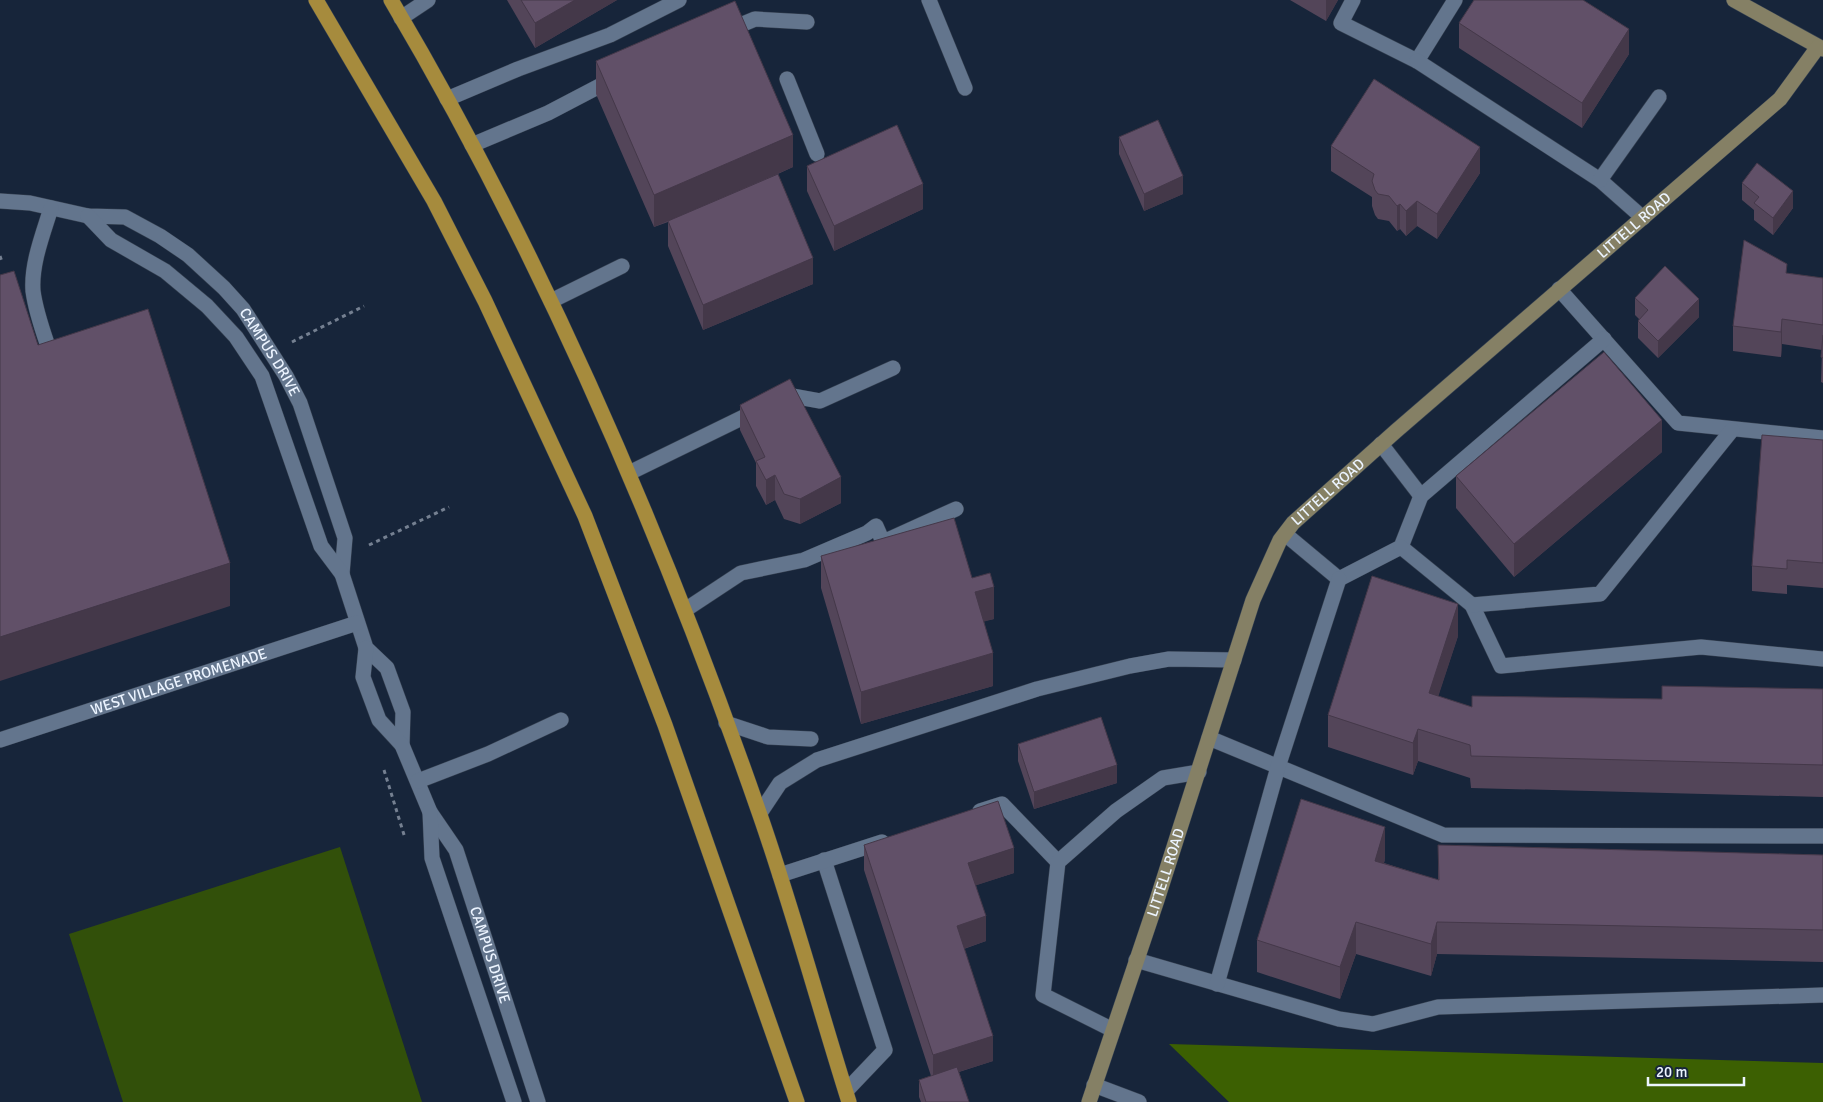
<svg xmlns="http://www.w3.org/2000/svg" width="1823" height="1102" viewBox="0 0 1823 1102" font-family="Signika,sans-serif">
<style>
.green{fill:#32500a}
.forest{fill:#3c6002}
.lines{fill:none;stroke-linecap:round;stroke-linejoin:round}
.lane-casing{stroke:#364151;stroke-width:16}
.secondary-casing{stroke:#364151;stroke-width:16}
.primary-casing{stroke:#364151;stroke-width:16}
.path{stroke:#758091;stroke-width:3;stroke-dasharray:4 4;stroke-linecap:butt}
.lane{stroke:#63758d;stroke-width:15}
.secondary{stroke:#858065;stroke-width:15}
.primary{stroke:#a68b3d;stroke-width:15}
.wall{fill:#534559}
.shaded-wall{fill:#443849}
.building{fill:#615068;stroke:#443849}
.labels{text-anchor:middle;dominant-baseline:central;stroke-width:4;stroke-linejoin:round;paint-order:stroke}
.street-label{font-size:15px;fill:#ecf4ff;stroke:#17253a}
</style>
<rect width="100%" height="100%" fill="#17253a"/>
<!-- green -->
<polygon class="green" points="340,847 422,1102 123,1102 69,934"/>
<!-- forest -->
<polygon class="forest" points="1169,1044 1823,1063 1823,1102 1229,1102"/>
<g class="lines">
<!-- lane casing -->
<g class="lane-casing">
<g id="lane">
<polyline points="929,0 965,88"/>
<polyline points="1353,0 1341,23 1417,61 1455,0"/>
<polyline points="401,18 428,0"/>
<polyline points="726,31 755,19 807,22"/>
<polyline points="1417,61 1600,180 1643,218"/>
<polyline points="787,79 817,154"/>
<polyline points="447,99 518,69 610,35 679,0"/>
<polyline points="472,145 548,113 613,79"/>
<polyline points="1600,180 1659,97"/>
<path id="s1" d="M0,201L30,203L88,216L125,217L160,236L188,255L224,288L243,309L286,376L300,403L345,538L342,574"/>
<path d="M51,208C43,234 31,264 33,291C36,314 44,334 51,355"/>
<polyline points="88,216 111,240 165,271 207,306 236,337 262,376 321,546 342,574 366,648 387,668 403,712 402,745"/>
<polyline points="1559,289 1678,423 1823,438"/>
<polyline points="551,301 622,266"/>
<polyline points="781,399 787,395 820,401 893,368"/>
<polyline points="1381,444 1421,496"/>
<polyline points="629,473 758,410"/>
<polyline points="1285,534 1339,579 1401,547 1421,496 1604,339"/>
<polyline points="1401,547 1472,605 1501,666 1701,647 1823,659"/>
<polyline points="1472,605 1600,594 1732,430"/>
<polyline points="685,610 741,573 804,560 867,533 876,526 883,542 956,509"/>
<path id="s2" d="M366,648L363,677L379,720L402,745L430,812L456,850L538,1102"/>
<polyline points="726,723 768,737 811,739"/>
<polyline points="1209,738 1443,835 1823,836"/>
<path id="s3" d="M0,740L357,623"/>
<polyline points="418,781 488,754 561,720"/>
<polyline points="980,811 1002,804 1058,862"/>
<polyline points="430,812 432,858 514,1102"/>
<polyline points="760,813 780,783 817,760 1037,689 1130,666 1169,659 1234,660"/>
<polyline points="824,860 885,1050 846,1091"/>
<polyline points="780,875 882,842"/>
<polyline points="1136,960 1339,1019 1373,1024 1438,1007 1823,995"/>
<polyline points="1217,984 1278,767 1339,579"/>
<polyline points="1113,1030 1043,995 1058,862 1116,811 1163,778 1199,772"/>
<polyline points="1094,1085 1139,1102"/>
</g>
</g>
<!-- secondary casing -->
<g class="secondary-casing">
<g id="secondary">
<polyline points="1734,0 1823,49"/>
<path id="s4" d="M1089,1102L1157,900L1253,600L1280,540L1293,523L1396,431L1780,99L1818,47"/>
</g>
</g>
<!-- primary casing -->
<g class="primary-casing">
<g id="primary">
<polyline points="316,0 434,201 485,301 585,516 665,725 797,1102"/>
<path d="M391,0C543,257 662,533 760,815C793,910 819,1007 849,1102"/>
</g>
</g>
<!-- path -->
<g class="path">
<polyline points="0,256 2,262"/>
<polyline points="292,342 364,306"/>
<polyline points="369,545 449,507"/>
<polyline points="384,770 405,838"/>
</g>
<!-- lane -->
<use href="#lane" class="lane"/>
<!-- secondary -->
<use href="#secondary" class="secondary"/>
<!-- primary -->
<use href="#primary" class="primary"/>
</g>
<!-- wall -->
<g class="wall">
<polygon points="507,0 617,0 535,48"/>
<polygon points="1290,0 1338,0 1326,21"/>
<polygon points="1459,23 1629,54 1582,128 1459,48"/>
<polygon points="596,61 793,167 767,179 813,284 703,330 668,246 668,222 654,227 596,94"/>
<polygon points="1119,137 1183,194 1144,211 1119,154"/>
<polygon points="1331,146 1480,173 1437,239 1417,226 1406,236 1400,229 1397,231 1389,221 1378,219 1375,215 1372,206 1372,197 1331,171"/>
<polygon points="807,166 923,209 834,251 807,191"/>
<polygon points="1742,183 1793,208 1773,235 1754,220 1754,210 1742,200"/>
<polygon points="1787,273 1823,278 1823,383 1821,382 1822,350 1782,344 1781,357 1733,351 1733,326"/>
<polygon points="1635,298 1699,317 1658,358 1638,338 1638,321 1639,319 1635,315"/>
<polygon points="740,405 841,503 800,524 784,519 775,500 766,505 756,486 756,463 740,430"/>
<polygon points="1823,440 1823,588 1787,585 1787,594 1752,591 1752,566"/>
<polygon points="1662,452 1514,577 1456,508 1456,476"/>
<polygon points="821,556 972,578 994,619 984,621 993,686 861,724 821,588"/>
<polygon points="1458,636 1438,696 1472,707 1662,699 1823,689 1823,797 1471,788 1470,778 1418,761 1413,775 1328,747 1328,715"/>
<polygon points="1018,744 1117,783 1034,809 1018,761"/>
<polygon points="864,845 1014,873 976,885 986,941 964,949 993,1061 959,1072 969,1102 921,1102 919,1097 919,1080 931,1076 864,870"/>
<polygon points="1438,845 1823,855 1823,962 1437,954 1431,976 1356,954 1340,999 1257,972 1257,940 1385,859 1384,863 1438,880"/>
</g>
<!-- shaded-wall -->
<g class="shaded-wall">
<polygon points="575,0 617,0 535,48 535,23"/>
<polygon points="1326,0 1338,0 1326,21"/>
<polygon points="1629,29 1629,54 1582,128 1582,103"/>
<polygon points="793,135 793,167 654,227 654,195"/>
<polygon points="1480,147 1480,173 1437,239 1437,214"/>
<polygon points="1183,176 1183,194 1144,211 1144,194"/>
<polygon points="923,184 923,209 834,251 834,226"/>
<polygon points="1793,191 1793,208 1773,235 1773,218"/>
<polygon points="1417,201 1417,226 1406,236 1406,211"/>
<polygon points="1400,204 1400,229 1397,231 1397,206"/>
<polygon points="813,258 813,284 703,330 703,305"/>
<polygon points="1699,299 1699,317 1658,358 1658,341"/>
<polygon points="1782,319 1782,344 1781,357 1781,332"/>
<polygon points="1662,420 1662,452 1514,577 1514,544"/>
<polygon points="775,475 775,500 766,505 766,480"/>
<polygon points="841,477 841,503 800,524 800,499"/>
<polygon points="230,563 230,606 0,681 0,637"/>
<polygon points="994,587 994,619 975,624 975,592"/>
<polygon points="1458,604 1458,636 1429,725 1429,693"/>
<polygon points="993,653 993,686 861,724 861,692"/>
<polygon points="1418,729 1418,761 1413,775 1413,743"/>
<polygon points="1117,765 1117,783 1034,809 1034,792"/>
<polygon points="1385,827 1385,859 1375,893 1375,861"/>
<polygon points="1014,848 1014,873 968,888 968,863"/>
<polygon points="986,916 986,941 957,951 957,926"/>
<polygon points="1356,922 1356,954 1340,999 1340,967"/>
<polygon points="1437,922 1437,954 1431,976 1431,944"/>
<polygon points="993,1036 993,1061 933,1080 933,1055"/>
</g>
<!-- building -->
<g class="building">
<polygon points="521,0 575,0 535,23"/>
<polygon points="1474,0 1583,0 1629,29 1582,103 1459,23"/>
<polygon points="735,1 793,135 654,195 596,61"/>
<polygon points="1374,79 1480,147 1437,214 1417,201 1406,211 1400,204 1397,206 1389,196 1378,194 1375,190 1372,181 1374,174 1331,146"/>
<polygon points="1158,120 1183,176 1144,194 1119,137"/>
<polygon points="897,125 923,184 834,226 807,166"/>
<polygon points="1757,163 1793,191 1773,218 1754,203 1759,197 1742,183"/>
<polygon points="778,174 813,258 703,305 668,221"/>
<polygon points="1744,240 1787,264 1786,273 1823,278 1823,325 1782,319 1781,332 1733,326"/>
<polygon points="1665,266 1699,299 1658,341 1638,321 1648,310 1635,298"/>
<polygon points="14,271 38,345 148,309 230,563 0,637 0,275"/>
<polygon points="1823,335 1823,358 1821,357"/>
<polygon points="1604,352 1662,420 1514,544 1456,476"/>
<polygon points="790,379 841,477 800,499 784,494 775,475 766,480 756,461 765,457 740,405"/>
<polygon points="1762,435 1823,440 1823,563 1787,560 1787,569 1752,566"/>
<polygon points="954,518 972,578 990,573 994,587 975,592 993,653 861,692 821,556"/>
<polygon points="1372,576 1458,604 1429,693 1472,707 1472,696 1662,699 1662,686 1823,689 1823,765 1471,756 1470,745 1418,729 1413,743 1328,715"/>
<polygon points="1101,717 1117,765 1034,792 1018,744"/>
<polygon points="1301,799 1385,827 1375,861 1439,880 1438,845 1823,855 1823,930 1437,922 1431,944 1356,922 1340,967 1257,940"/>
<polygon points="998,801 1014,848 968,863 986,916 957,926 993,1036 933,1055 864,845"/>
<polygon points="957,1067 969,1102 926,1102 919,1080"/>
</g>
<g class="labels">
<!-- street labels -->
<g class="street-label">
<text stroke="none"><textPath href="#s4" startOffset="1068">LITTELL ROAD</textPath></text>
<text stroke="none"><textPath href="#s1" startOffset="328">CAMPUS DRIVE</textPath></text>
<text stroke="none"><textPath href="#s4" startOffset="662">LITTELL ROAD</textPath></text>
<text stroke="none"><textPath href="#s3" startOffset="188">WEST VILLAGE PROMENADE</textPath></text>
<text stroke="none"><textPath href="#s4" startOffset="242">LITTELL ROAD</textPath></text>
<text stroke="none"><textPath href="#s2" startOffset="338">CAMPUS DRIVE</textPath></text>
</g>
</g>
<!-- scale -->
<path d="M1648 1077v8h96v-8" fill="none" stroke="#ecf4ff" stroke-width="2.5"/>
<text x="1656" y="1077" font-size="15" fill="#ecf4ff" stroke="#17253a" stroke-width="4" paint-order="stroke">20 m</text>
</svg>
